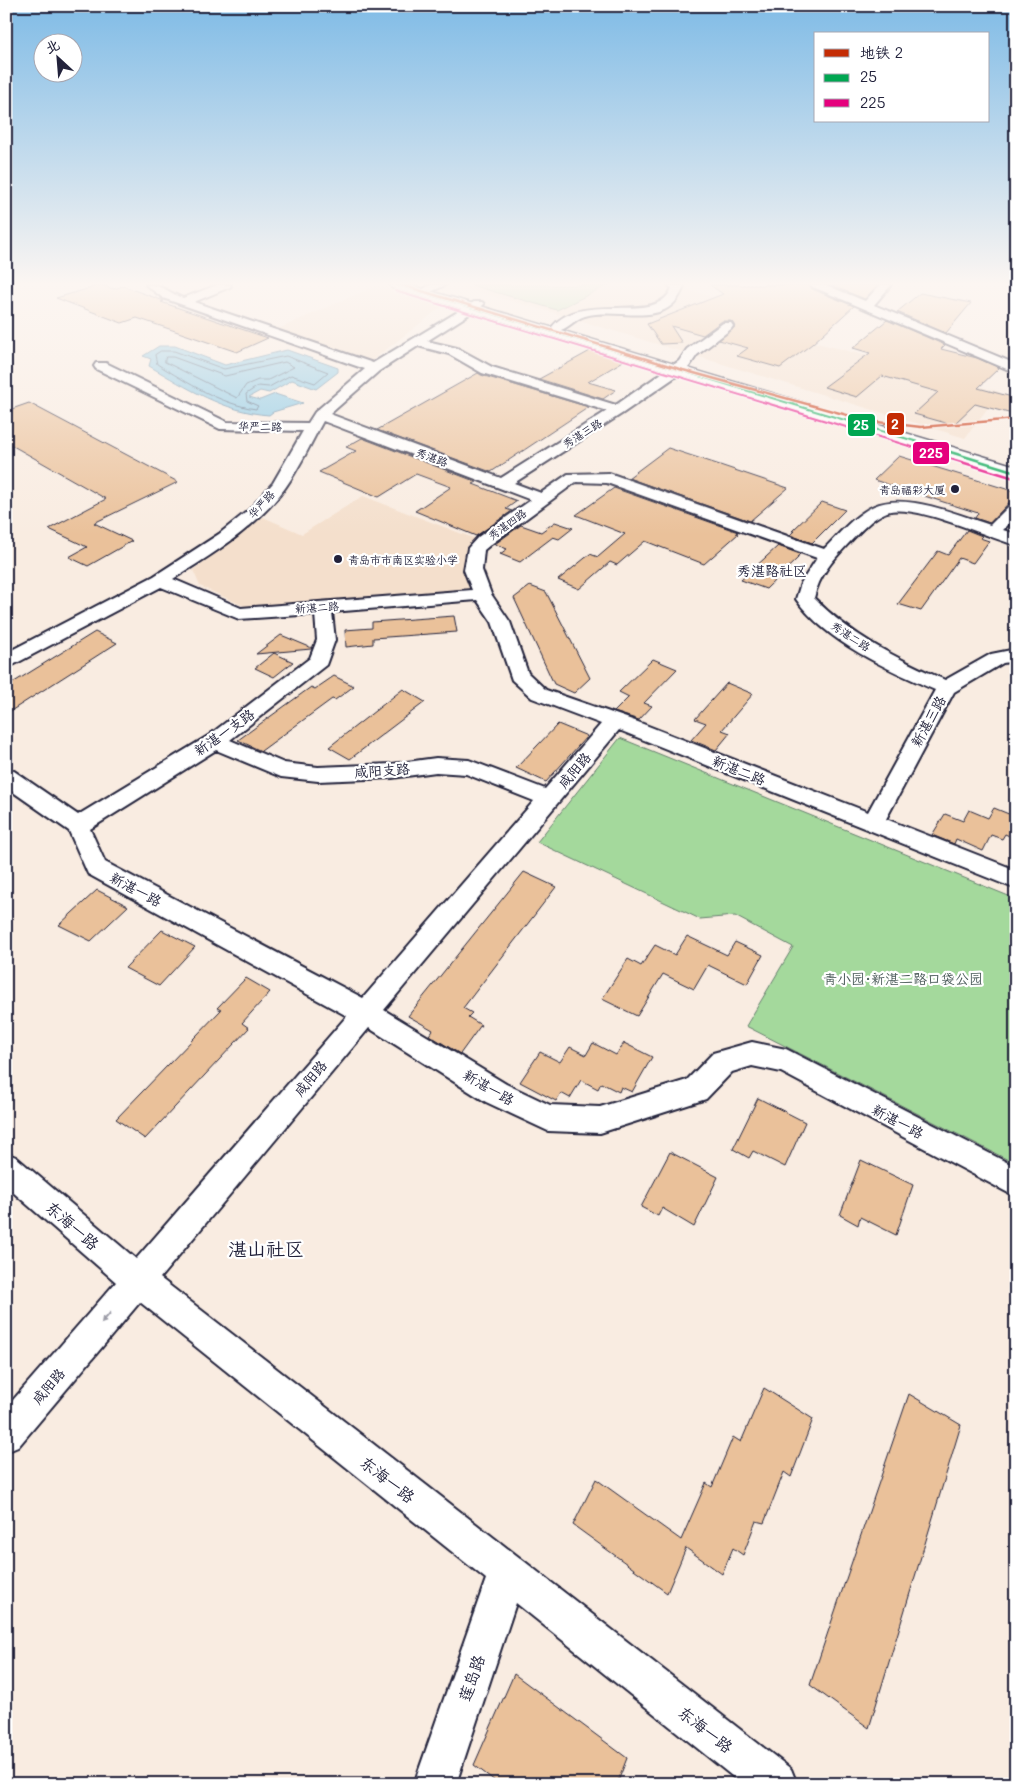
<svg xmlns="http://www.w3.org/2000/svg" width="1022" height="1790" viewBox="0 0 1022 1790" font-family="Mali,'LXGW WenKai TC',sans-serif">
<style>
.built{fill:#f4dfcc}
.green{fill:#a4d99c;stroke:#637e6c}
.water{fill:#83c6e4;stroke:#5c84a0}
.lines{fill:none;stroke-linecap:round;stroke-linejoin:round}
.shore{stroke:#49647f;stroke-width:1}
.building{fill:#eac19a;stroke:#22223b}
.minor-casing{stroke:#22223b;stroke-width:4}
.major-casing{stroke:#22223b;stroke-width:3}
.minor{fill:#fff;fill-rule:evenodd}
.major{fill:#fff;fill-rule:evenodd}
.bus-1-far1-casing{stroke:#fff;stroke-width:4}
.bus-1-casing{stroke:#fff;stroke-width:5}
.bus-2-far1-casing{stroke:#fff;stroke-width:4}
.bus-2-casing{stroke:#fff;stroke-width:5}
.bus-1-far1{stroke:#00a651;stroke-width:2}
.bus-1{stroke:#00a651;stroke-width:2.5}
.bus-2-far1{stroke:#e5007d;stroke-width:2}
.bus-2{stroke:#e5007d;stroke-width:2.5}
.metro-1-casing{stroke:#fff;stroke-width:4.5}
.metro-1{stroke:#c42c05;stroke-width:2.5}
.oneway{fill:#9c9ca7}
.poi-dot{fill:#22223b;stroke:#fff;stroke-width:2}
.labels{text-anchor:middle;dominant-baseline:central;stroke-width:4.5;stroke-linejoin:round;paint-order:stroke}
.far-street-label{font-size:11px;fill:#22223b;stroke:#fff}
.far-poi-label{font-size:11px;fill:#22223b;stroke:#fff;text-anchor:end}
.far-quarter-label{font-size:14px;fill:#22223b;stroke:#fff}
.street-label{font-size:14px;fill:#22223b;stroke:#fff}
.park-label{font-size:14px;fill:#495958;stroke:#fff}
.near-street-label{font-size:16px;fill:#22223b;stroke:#fff}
.near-quarter-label{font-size:19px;fill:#22223b;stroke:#fff}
.line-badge{stroke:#fff;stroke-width:2}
.badge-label{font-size:14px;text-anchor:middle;font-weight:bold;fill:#fff}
</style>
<rect width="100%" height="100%" fill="#f9ece1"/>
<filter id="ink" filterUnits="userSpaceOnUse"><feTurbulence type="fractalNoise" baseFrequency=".02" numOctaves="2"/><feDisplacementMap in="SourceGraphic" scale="10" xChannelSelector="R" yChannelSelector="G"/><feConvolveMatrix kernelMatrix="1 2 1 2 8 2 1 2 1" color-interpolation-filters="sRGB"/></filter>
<g filter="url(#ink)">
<!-- built -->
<g class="built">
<polygon points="377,285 444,305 370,362 276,330"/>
<polygon points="453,285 693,285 687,289 749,308 731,322 841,349 1000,392 965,438 558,314"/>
<polygon points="363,496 478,540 465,569 471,589 453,595 256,608 244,606 200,586 193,570 263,517 302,534"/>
</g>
<!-- green -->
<g class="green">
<polygon points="471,285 608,285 557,310"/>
<polygon points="620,738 1016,899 1016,1164 746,1026 793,947 735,916 700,919 537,842"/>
</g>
<!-- water -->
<path class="water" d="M159,346H175L225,365L287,350L338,368V372L316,389L292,380L269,393L260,391L249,397L260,400L275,394L303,403L273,412L269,415C224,412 187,388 149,366L151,359L143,356Z"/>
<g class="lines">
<!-- shore -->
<g class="shore">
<path d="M161,351H174L224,369L286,356L328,372L315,383L291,375L269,387L258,386L246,394L247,401L258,406L256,409C220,404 188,383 157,364L155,355Z"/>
<polygon points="166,357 173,357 225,376 285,362 294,367 268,380 258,380 246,385 237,398 165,362"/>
</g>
</g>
<!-- building -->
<g class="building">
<polygon points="101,285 114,289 123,286 164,301 161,302 268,338 237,352 137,318 122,323 56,298"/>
<polygon points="710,285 809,285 812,289 854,306 812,344 780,368 737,356 748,348 719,340 735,327 731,321 722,321 703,335 671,326 682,343 661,344 647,324 723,294"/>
<polygon points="830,285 878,285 865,299"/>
<polygon points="920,293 971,303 946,333 897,312"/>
<polygon points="887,320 945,345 941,349 977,358 999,368 978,388 1016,398 1016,415 975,404 953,425 914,414 938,392 882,376 857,397 824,387 870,353 853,348"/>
<polygon points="592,350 625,360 588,382 616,390 603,399 539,379"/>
<polygon points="478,373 481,375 589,407 491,472 377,430"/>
<polygon points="29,403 178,482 94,523 132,541 88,566 69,557 87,547 49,529 106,499 6,442 6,411"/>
<polygon points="362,438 477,482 473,484 517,501 506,509 512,511 476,536 415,511 451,487 416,474 379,497 319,472 356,451 346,447"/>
<polygon points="668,448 717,464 788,488 750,521 628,478"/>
<polygon points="899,456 1016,492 1016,495 990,523 975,518 978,513 874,480"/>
<polygon points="614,488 738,532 736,533 738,534 704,564 645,541 617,565 610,562 579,589 558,580 590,554 598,557 625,534 576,515"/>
<polygon points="822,502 845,510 812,543 790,535 794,531 792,531"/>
<polygon points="555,522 573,528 559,539 553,537 520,562 500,554 507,549 495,544 521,525 541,532"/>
<polygon points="967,530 982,536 980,538 989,541 973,563 959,558 921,611 898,604 938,551 948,555"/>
<polygon points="778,546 800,554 797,557 799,557 766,589 741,580"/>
<polygon points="530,586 546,592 590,678 574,693 554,684 514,598"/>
<polygon points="454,616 457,632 373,638 373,644 346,647 345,630 372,628 372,622"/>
<polygon points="95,632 117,643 6,714 6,687"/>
<polygon points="281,635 312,648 311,649 256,654"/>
<polygon points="274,653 293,662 274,677 255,668"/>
<polygon points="653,659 677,669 644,703 652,706 639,720 614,712 629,697 619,692"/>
<polygon points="334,676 354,686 335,700 332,699 261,751 238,740 311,687 315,689"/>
<polygon points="727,683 753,694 722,730 730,733 716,750 691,740 706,723 695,719"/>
<polygon points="403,689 425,702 350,759 329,747"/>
<polygon points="558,724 587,736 546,782 516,768"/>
<polygon points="994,808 1016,817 1016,839 1005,834 1002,839 991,835 983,851 956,839 954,844 932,835 945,814 963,821 969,810 988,818"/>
<polygon points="524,872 556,887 463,1008 472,1013 468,1017 481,1025 460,1054 429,1035 433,1030 408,1016"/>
<polygon points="97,890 128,906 91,941 59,925"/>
<polygon points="162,930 195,947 159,986 125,968"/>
<polygon points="687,936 727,955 735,942 763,955 747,984 708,965 694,989 663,974 637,1016 602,999 628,959 641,966 655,945 675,955"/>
<polygon points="246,978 270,992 242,1023 249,1028 145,1139 116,1119 221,1010 217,1008"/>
<polygon points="593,1043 616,1055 624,1043 652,1057 632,1092 621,1087 619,1092 601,1083 598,1089 581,1080 570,1098 561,1093 556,1101 520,1082 540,1052 560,1062 570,1047 586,1055"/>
<polygon points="758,1098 805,1122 785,1167 753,1151 749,1158 733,1149"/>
<polygon points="670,1152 718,1177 694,1227 662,1208 658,1216 641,1207"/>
<polygon points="861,1160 913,1185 896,1235 860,1217 858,1225 840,1215"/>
<polygon points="764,1388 813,1419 791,1477 784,1472 764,1523 756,1521 743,1555 733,1548 722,1574 686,1548 667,1593 573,1525 596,1479 681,1540 706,1483 712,1487 733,1437 741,1442"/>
<polygon points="909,1394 961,1425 869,1728 810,1685"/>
<polygon points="514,1674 627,1758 617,1784 499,1784 474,1765"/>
</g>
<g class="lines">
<!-- minor casing -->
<g class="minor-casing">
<g id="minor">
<path d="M146,285C162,284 169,293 183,298L217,285H231L230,287L194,302L373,363L474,302H482L484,304L482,306L427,341L457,348L492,367L616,405L679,361L687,349L723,323H731L733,326L731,329L697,355L689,367L681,373L623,413L514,483L541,493L568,474L609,473L824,549C839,534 854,515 874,506C905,492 959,515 990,525L1010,505L1016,503V517L1003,530L1016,534V545C986,537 914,503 887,512C871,518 859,533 848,544C833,560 819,575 814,598C851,636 898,659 945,680L991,654L1016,649V661L1003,663L954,692L886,819L1016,870V889L619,730L384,1010L506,1084L550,1105L600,1107L687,1080L713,1053L752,1042L786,1049L1016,1167V1197L781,1072L752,1066L732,1072L706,1099L600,1133L548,1131L486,1102L369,1028L160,1278L791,1769L797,1784H742L516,1603L456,1784H414L486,1579L140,1302L18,1447L6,1452V1408L116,1282L6,1186V1153L16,1157L136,1259L347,1016L88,874L69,831L6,787V769L14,771L78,815L208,736L310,658L317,640L315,614L239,619L161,587L13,665L6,667V653L154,576L219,534L250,509L273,483L303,431L220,429L96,369L94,366L96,363H106L227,422L308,423L315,412L365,369L163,298ZM418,346L449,354L482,373L607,411L501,478L330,414L379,371ZM323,421L531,500L478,537L468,548L464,570L472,590L241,608L173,579C214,553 256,528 285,488C300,467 311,443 323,421ZM576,482L607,483L817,558L801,583L796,599C826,642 889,670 935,690L868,812L638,722L546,690L528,673L510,622L491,594L482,570L484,550L490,545ZM477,600L492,622L512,680L532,698L601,724L545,789L469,760L436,758L392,764L318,767L284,763L230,740L326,665L335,640L332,612ZM216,750L281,777L318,781L392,778L436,772L466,774L534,801L363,998L105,862L90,829Z"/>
<polygon points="430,285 445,285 433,291 425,291 423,289"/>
<path d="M668,285L684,286C668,332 619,306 585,316C573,319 566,333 554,330L552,327C583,289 657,327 672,288Z"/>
<polygon points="811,285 826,285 865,301 880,285 891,285 874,305 1016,364 1016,373 813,287"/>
</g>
</g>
<!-- major casing -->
<g class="major-casing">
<polygon id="major" points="390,285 410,285 1016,466 1016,477 392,288"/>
</g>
<!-- minor -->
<use href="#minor" class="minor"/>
<!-- major -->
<use href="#major" class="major"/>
<!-- bus-1-far1 casing -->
<g class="bus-1-far1-casing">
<polyline id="bus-1-far1" points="397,285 951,452"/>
</g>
<!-- bus-1 casing -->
<g class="bus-1-casing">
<polyline id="bus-1" points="947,451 1016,472"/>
</g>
<!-- bus-2-far1 casing -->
<g class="bus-2-far1-casing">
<polyline id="bus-2-far1" points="395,291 929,452"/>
</g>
<!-- bus-2 casing -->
<g class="bus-2-casing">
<polyline id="bus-2" points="925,451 1014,478"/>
</g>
<!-- bus-1-far1 -->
<use href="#bus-1-far1" class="bus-1-far1"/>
<!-- bus-1 -->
<use href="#bus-1" class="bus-1"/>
<!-- bus-2-far1 -->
<use href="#bus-2-far1" class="bus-2-far1"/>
<!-- bus-2 -->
<use href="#bus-2" class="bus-2"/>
<!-- metro-1 casing -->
<g class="metro-1-casing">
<polyline id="metro-1" points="402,285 683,370 869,421 921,427 1016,419"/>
</g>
<!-- metro-1 -->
<use href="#metro-1" class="metro-1"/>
</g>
<!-- one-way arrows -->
<defs><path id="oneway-solid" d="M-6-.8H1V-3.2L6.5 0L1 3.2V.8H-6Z" transform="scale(1.25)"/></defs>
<use class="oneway" href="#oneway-solid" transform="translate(106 1318) rotate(130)"/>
</g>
<!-- sky -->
<linearGradient id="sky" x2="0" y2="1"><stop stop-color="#7fbbe6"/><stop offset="0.53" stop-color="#fcf6f2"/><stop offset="1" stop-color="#fcf6f2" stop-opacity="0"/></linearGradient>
<rect width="1022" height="535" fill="url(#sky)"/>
<!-- markers -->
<g class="poi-dot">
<circle cx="955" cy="489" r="5"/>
<circle cx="338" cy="559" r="5"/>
</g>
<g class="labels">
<!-- far-street labels -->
<g class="far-street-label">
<text transform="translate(260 426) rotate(1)">华严二路</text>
<text transform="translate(582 433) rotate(-32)">秀湛三路</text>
<text transform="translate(432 457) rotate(20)">秀湛路</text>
<text transform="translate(261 504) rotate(-47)">华严路</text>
<text transform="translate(507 524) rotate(-36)">秀湛四路</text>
<text transform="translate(317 607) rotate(-4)">新湛二路</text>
<text transform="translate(851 636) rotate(33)">秀湛二路</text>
</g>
<!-- far-poi labels -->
<g class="far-poi-label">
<text x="945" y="489">青岛福彩大厦</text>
<text x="348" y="559" text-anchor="start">青岛市市南区实验小学</text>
</g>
<!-- far-quarter labels -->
<g class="far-quarter-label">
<text x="772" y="570">秀湛路社区</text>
</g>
<!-- street labels -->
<g class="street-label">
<text transform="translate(928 721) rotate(-61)">新湛三路</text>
<text transform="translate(224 732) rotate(-35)">新湛一支路</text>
<text transform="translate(382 770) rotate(-4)">咸阳支路</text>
<text transform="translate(574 770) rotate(-50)">咸阳路</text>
<text transform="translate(739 770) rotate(22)">新湛二路</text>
<text transform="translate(136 889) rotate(28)">新湛一路</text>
<text transform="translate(310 1078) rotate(-50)">咸阳路</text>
<text transform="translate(489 1087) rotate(30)">新湛一路</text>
<text transform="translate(898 1121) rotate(28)">新湛一路</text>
<text transform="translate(48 1386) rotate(-50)">咸阳路</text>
</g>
<!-- park labels -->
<g class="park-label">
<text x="903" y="978">青小园·新湛二路口袋公园</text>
</g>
<!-- near-street labels -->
<g class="near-street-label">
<text transform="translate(73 1225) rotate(41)">东海一路</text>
<text transform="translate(388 1479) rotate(38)">东海一路</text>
<text transform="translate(471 1678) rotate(-71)">莲岛路</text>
<text transform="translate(706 1729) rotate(38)">东海一路</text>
</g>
<!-- near-quarter labels -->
<g class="near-quarter-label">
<text x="266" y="1248">湛山社区</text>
</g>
</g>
<g class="line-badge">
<rect x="886" y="412" width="19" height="24" rx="5" fill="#c42c05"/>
<rect x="847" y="413" width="29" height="24" rx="5" fill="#00a651"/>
<rect x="912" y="441" width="38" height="24" rx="5" fill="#e5007d"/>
</g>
<g class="badge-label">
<text x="895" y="429">2</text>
<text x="861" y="430">25</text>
<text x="931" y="458">225</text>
</g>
<!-- margin -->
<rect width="1022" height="1790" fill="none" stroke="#fff" stroke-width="25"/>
<rect x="12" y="12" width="997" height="1765" fill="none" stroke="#22223b" stroke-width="2" filter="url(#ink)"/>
<!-- legend -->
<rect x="814" y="32" width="175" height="90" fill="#ffffff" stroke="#a7a7b1"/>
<rect x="824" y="49" width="25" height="8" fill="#c42c05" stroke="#a7a7b1"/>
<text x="860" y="58" font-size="15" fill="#22223b">地铁 2</text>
<rect x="824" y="74" width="25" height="8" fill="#00a651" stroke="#a7a7b1"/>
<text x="860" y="82" font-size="15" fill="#22223b">25</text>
<rect x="824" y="99" width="25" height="8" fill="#e5007d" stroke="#a7a7b1"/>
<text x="860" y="108" font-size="15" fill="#22223b">225</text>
<!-- north arrow -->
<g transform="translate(58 58) rotate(334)"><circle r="24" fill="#ffffff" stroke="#a7a7b1"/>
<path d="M0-4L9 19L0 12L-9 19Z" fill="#22223b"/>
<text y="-8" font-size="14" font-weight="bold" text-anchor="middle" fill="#22223b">北</text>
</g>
</svg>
